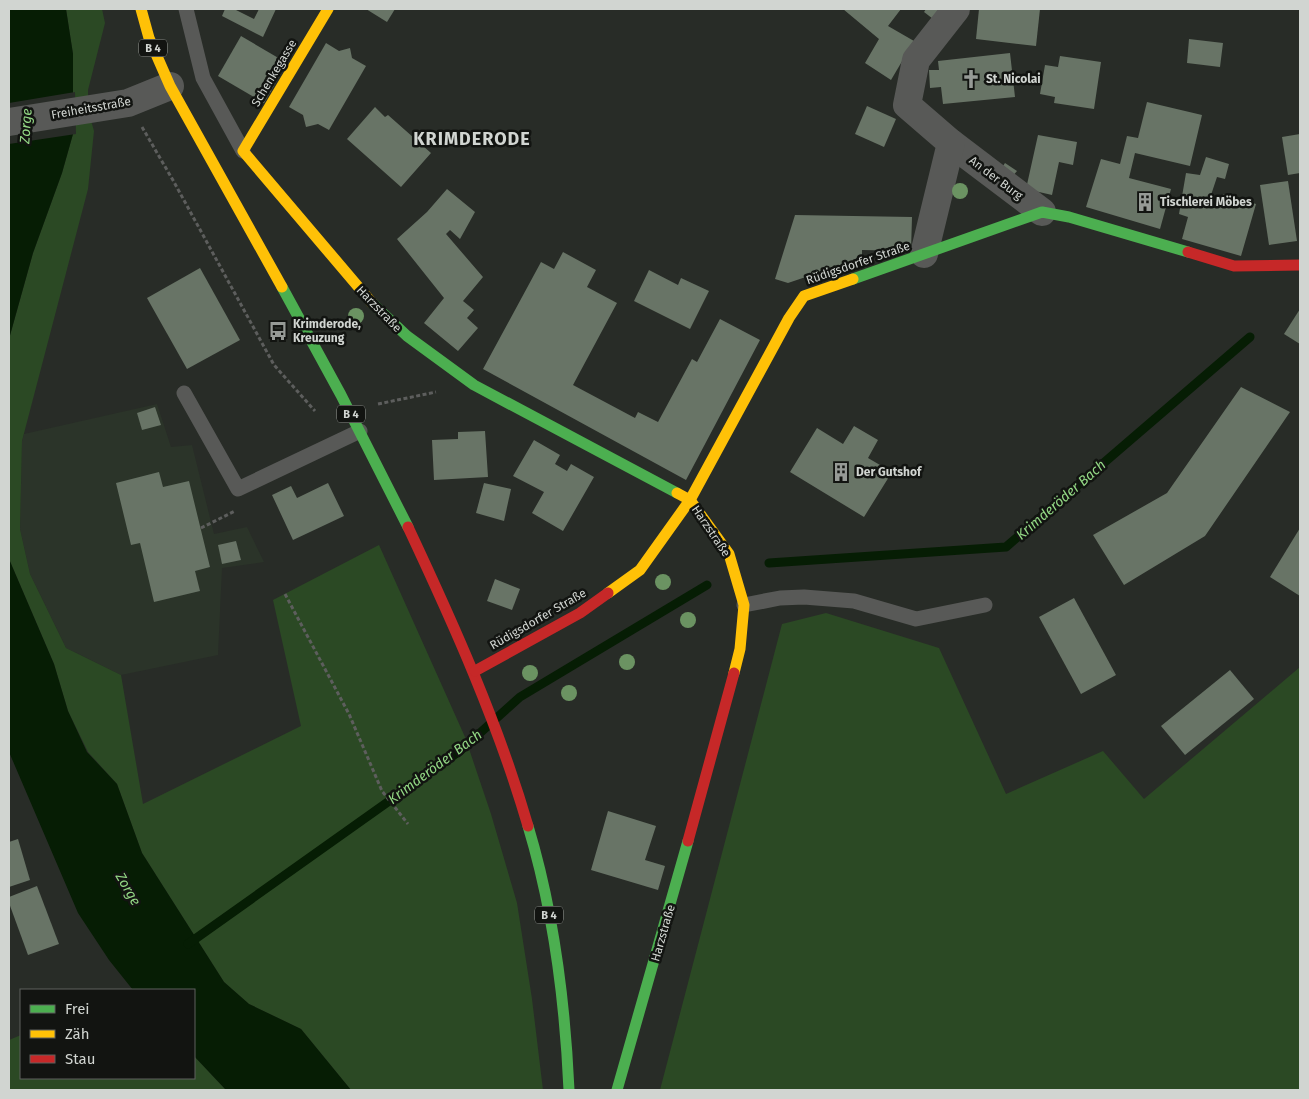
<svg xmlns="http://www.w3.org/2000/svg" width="1309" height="1099" viewBox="0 0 1309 1099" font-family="'Fira Sans',sans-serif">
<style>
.built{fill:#2b3429}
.green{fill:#2b4924}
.water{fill:#061d04}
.pier{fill:#282c27}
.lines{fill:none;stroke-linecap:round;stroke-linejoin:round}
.stream{stroke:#061d04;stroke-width:9}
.building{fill:#687466}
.path{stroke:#5d5e5d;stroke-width:3;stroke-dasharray:4 2.5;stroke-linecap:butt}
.lane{stroke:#585957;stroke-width:15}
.street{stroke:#585957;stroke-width:28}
.fast{stroke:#4caf50;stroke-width:11}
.slow{stroke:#ffc107;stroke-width:11}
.jam{stroke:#c62828;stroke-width:11}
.tree{fill:#6b9362}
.labels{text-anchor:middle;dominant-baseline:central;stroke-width:5;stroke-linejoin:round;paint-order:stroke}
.shield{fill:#121411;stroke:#989b97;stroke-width:1}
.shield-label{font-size:11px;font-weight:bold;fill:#d1d5d1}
.street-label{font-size:12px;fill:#d1d5d1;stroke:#121411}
.poi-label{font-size:12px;font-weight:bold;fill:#d1d5d1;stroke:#121411;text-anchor:start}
.water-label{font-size:14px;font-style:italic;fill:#93d885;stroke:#121411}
.district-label{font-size:18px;font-weight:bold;letter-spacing:1px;fill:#d1d5d1;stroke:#121411}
</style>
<rect width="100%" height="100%" fill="#282c27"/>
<!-- built -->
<polygon class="built" points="157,404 171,447 192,445 214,534 247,527 264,562 222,568 218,655 121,675 66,648 30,574 20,529 22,441 24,434"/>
<!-- green -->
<g class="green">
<polygon points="66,9 102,9 105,23 88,90 88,110 94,131 88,189 22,441 20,529 30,574 66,648 121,675 143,804 301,726 273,600 379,545 465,737 491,814 517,903 532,999 543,1090 351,1090 301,1029 249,1004 224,982 142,853 117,784 88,752 68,711 54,664 9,559 9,339 33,253 62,173 73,134 73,54"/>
<polygon points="826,613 939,648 1006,794 1103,751 1144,799 1300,667 1300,1090 660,1090 782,624"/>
<polygon points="21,1035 21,1078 194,1078 194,1056 226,1090 9,1090 9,1040"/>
</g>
<!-- water -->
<g class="water">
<polygon points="9,9 66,9 73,54 73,134 62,173 33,253 9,339"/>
<polygon points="9,559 54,664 68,711 87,752 117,784 142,853 224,982 249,1004 301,1029 351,1090 226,1090 194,1056 194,990 133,990 109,960 78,913 9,752"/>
</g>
<!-- pier -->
<polygon class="pier" points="75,92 76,134 9,144 9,103"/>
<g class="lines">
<!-- stream -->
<g class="stream">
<polyline points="769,563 1006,547 1250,337"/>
<polyline points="188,944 461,750 520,697 707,585"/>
</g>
</g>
<!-- building -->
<g class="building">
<polygon points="225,9 234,9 254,19 259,9 276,9 263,37 222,16"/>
<polygon points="366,9 395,9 387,22"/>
<polygon points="843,9 901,9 888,26 914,41 891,80 865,63 879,39"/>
<polygon points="926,9 948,9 937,22 924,12"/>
<polygon points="979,9 1040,9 1036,46 976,39"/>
<polygon points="241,36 287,63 264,103 218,76"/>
<polygon points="1189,39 1223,43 1220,67 1187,63"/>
<polygon points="326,43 339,51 350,48 352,58 366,66 329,130 318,124 306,127 303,115 289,107"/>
<polygon points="1010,53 1015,97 943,104 941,87 930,88 929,70 939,70 938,61"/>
<polygon points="1060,56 1101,62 1094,109 1054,103 1055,97 1040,94 1045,65 1058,67"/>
<polygon points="1147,102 1202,115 1190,166 1135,153 1129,178 1171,189 1160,229 1086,207 1101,159 1120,164 1127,136 1138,138"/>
<polygon points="867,106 896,119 884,147 855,134"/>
<polygon points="375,107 385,117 388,115 431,153 401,187 347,139"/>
<polygon points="1300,134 1300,173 1288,175 1282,137"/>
<polygon points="1038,135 1077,142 1073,165 1059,162 1052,195 1026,189"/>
<polygon points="1206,157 1229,164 1225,179 1217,177 1210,198 1221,201 1223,194 1256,204 1241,256 1182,239 1188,217 1179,214 1186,173 1200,175"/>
<polygon points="1005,163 1017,171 1012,177 1001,169"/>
<polygon points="1288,181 1297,241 1269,245 1260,185"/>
<polygon points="447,189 475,212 460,239 450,230 446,234 483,277 463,301 474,310 467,318 478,328 458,351 424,323 444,298 397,239 427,212"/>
<polygon points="795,215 912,217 911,251 862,250 862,258 788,283 775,279"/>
<polygon points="563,252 596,270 587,287 617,303 573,385 635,418 638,412 658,422 692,359 697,362 720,319 760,340 686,480 483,369 541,262 554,269"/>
<polygon points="200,268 240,340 187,369 147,298"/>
<polygon points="649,270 678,285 681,278 709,291 690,329 634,301"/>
<polygon points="1300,309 1300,344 1284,334"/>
<polygon points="1241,387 1290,412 1205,536 1124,585 1093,535 1167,493"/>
<polygon points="155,407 161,425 142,430 137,413"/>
<polygon points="854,426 878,440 868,458 892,472 864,517 790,472 817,428 843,444"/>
<polygon points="485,431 488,477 434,480 432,440 458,439 458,432"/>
<polygon points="534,440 560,455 555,464 567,471 571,464 594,477 563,531 532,513 544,492 513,476"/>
<polygon points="159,472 163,487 189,481 210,567 195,571 200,591 154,602 140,543 131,545 116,483"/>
<polygon points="328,483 344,516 293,540 272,495 291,486 297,498"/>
<polygon points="484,483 511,489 504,521 476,513"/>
<polygon points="1300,528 1300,596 1270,577"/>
<polygon points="236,541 241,560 222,564 218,545"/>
<polygon points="495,579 520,589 512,610 487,601"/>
<polygon points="1074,598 1116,675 1081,694 1039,617"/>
<polygon points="1230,670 1254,699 1185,755 1161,726"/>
<polygon points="608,811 656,826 645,860 665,866 658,890 591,870"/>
<polygon points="18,839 30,880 9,887 9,842"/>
<polygon points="37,886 59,944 28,955 9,903 9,897"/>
</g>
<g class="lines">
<!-- path -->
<g class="path">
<polyline points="142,127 174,182 274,365 315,411"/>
<polyline points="378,404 436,392"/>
<polyline points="201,528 235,511"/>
<polyline points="285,594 349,714 382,791 408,824"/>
</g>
<!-- lane -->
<g class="lane">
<polyline points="186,9 203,78 243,151"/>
<polyline points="184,393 238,489 360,431"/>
<polyline points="744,605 780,598 804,597 854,601 916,619 985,605"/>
</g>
<!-- street -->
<g class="street">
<polyline points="9,122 128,103 170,86"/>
<polyline points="951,143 1042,212"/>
<polyline points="924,254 951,143 907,105 916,60 956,9"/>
</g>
<!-- fast -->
<g class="fast">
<polyline points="853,279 1042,212 1069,217 1188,252"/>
<polyline points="282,287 341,395 408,527"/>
<polyline points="372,303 407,336 474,385 677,493"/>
<path d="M528,826C554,912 565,1001 569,1090"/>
<polyline points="617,1090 688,841"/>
</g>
<!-- slow -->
<g class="slow">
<polyline points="141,9 149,38 170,86 282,287"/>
<polyline points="328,9 243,151 372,303"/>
<polyline points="677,493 690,500 729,554 744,605 740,649 734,673"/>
<polyline points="608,593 640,570 690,500 789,318 804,296 853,279"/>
</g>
<!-- jam -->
<g class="jam">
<polyline points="1188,252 1234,266 1300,265"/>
<path d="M408,527C454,625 498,723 528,826"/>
<polyline points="475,671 580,613 608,593"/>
<polyline points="688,841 734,673"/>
</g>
</g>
<!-- trees -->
<g class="tree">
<circle cx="960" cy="191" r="8"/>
<circle cx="356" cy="316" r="8"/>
<circle cx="663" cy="582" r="8"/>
<circle cx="688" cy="620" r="8"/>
<circle cx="627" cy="662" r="8"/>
<circle cx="530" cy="673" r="8"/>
<circle cx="569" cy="693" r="8"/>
</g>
<!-- icons -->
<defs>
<g id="church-bare" transform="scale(1.5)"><path d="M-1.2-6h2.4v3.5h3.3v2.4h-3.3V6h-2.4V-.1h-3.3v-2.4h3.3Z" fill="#969a96" stroke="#121411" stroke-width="2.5" paint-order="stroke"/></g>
<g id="building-bare" transform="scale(1.5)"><path d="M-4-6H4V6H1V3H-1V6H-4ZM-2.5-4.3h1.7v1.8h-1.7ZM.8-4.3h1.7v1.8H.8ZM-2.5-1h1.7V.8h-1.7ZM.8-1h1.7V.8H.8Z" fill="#969a96" stroke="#121411" stroke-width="2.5" paint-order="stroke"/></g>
<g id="bus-bare" transform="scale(1.5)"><path d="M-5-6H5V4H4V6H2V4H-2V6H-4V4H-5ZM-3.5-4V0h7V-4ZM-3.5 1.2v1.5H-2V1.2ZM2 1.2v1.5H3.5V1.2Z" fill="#969a96" stroke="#121411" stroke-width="2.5" paint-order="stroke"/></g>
</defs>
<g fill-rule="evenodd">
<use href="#church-bare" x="971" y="79"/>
<use href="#building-bare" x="1145" y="202"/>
<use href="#bus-bare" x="278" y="331"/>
<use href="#building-bare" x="841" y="472"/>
</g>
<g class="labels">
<!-- shield labels -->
<g class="shield">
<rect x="139" y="39.5" width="28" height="17" rx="4"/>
<rect x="337" y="405.5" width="28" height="17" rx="4"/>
<rect x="535" y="906.5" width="28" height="17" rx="4"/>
</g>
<g class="shield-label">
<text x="153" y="48">B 4</text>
<text x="351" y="414">B 4</text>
<text x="549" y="915">B 4</text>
</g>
<!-- street labels -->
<g class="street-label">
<text transform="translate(274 73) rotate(-59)">Schenkegasse</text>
<text transform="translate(91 108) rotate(-10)">Freiheitsstraße</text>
<text transform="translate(996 178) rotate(37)">An der Burg</text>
<text transform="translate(858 263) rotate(-19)">Rüdigsdorfer Straße</text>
<text transform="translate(379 309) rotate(46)">Harzstraße</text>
<text transform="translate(711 531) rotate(56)">Harzstraße</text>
<text transform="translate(538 619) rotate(-30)">Rüdigsdorfer Straße</text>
<text transform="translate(663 933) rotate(-74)">Harzstraße</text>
</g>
<!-- poi labels -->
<g class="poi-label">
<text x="986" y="79">St. Nicolai</text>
<text x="1160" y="202">Tischlerei Möbes</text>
<text x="293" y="324">Krimderode,<tspan x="293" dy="14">Kreuzung</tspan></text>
<text x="856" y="472">Der Gutshof</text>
</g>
<!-- water labels -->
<g class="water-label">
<text transform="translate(26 126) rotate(-86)">Zorge</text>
<text transform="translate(1061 500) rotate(-41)">Krimderöder Bach</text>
<text transform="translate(435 767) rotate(-37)">Krimderöder Bach</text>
<text transform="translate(128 889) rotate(60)">Zorge</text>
</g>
<!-- district labels -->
<g class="district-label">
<text x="472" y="139">KRIMDERODE</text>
</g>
</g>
<!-- border -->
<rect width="1309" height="1099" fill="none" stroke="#d1d5d1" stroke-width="20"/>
<!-- legend -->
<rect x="20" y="989" width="175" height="90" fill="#121411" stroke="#5e615e"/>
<rect x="30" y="1005" width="25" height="8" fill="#4caf50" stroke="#5e615e"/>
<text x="65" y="1014" font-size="15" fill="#d1d5d1">Frei</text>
<rect x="30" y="1030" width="25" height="8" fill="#ffc107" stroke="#5e615e"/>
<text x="65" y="1039" font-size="15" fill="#d1d5d1">Zäh</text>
<rect x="30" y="1055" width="25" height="8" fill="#c62828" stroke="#5e615e"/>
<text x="65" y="1064" font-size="15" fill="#d1d5d1">Stau</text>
</svg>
